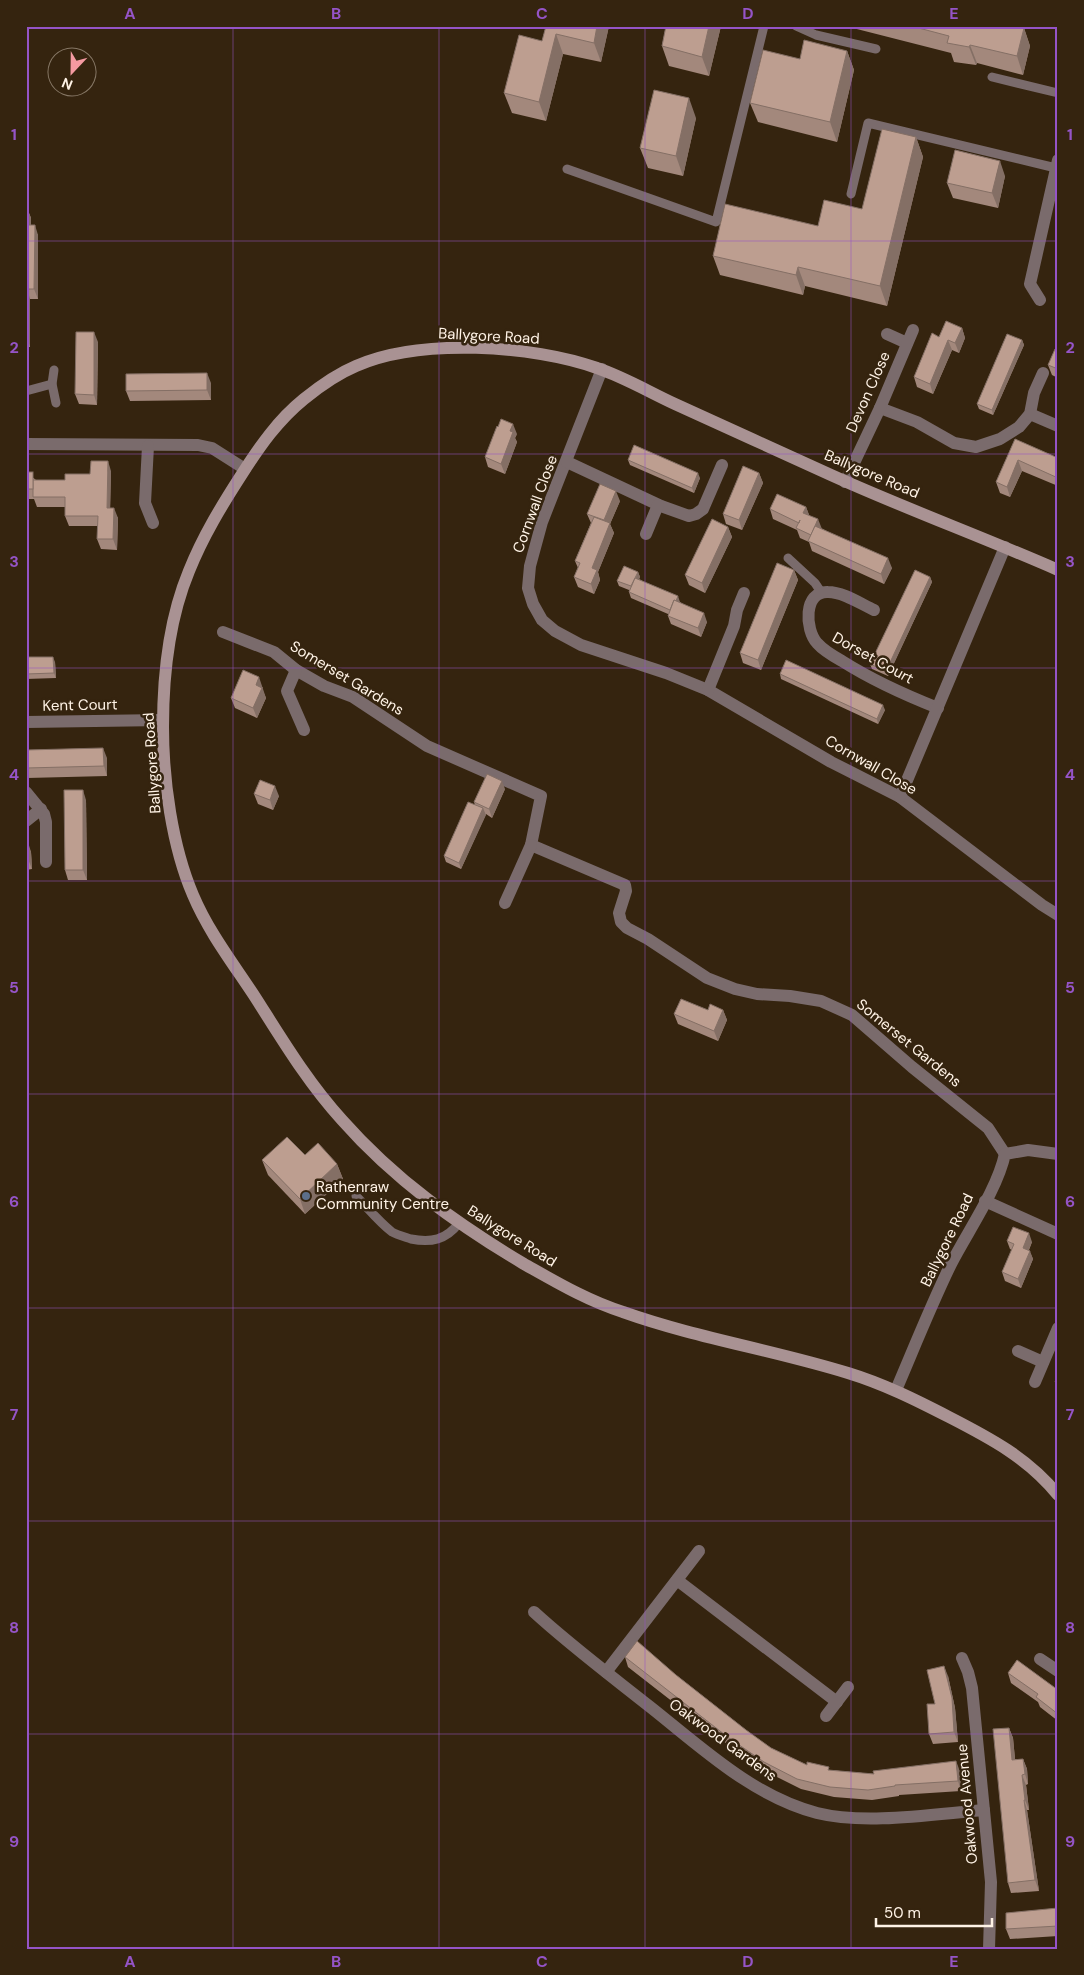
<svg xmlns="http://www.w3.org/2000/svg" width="1084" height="1975" viewBox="0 0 1084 1975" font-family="'DM Sans',sans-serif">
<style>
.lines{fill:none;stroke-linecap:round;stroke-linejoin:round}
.lane{stroke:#7a6b6c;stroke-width:9}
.street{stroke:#7a6b6c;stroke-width:12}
.secondary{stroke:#a99293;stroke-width:12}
.wall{fill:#a3887c}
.shaded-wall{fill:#846f65}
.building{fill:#bd9e90;stroke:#846f65}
.grid{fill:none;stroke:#9554c7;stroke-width:1;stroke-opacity:0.55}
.service-dot{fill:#5c6f8a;stroke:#35240f;stroke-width:2}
.labels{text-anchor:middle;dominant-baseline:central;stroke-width:5;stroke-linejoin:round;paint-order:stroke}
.street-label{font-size:15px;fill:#fff3e6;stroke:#35240f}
.poi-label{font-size:15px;fill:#fff3e6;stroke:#35240f;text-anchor:start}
.neatline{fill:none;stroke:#9554c7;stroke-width:2}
.grid-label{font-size:16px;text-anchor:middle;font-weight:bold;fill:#9554c7}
</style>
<rect width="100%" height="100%" fill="#35240f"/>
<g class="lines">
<!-- lane -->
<g class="lane">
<polyline points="796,26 816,35 876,49"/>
<polyline points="992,77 1058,93"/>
<polyline points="567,169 716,222 764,26"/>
<polyline points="851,194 868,123 1056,168"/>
<polyline points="54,370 52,384 56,403"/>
<polyline points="26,391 52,384"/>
<polyline points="788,558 815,583 821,592"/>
<path d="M356,1196C367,1207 379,1222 392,1232C397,1235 405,1237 411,1239C431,1243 446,1240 459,1223"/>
</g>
<!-- street -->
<g class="street">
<polyline points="1040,300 1030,284 1058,160"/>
<polyline points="887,334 907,343"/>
<polyline points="602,369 542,522 530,566 528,588 533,604 542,620 555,631 581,645 666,673 708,690 831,762 900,797 1042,905 1058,915"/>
<polyline points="880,408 917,422 954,443 976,447 1000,439 1019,427 1030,414 1034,393 1043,373"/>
<polyline points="1030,414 1058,426"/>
<polyline points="26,444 198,445 212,448 245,469"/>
<polyline points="148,446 145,503 153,523"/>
<polyline points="567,462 661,506 689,516 696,514 703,509 722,465"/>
<polyline points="845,482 880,408 913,330"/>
<polyline points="646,534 658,505"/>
<path d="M874,610C861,604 843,592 828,592C803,591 805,630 817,643C824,651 833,656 842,661C872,680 905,695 938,708"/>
<polyline points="223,632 274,652 296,670 324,686 353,697 427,746 541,796 531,845 625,885 626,891 619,913 621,922 627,928 648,939 707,978 735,989 757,994 790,996 821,1001 852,1015 912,1067 988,1128 1005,1154"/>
<polyline points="296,670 287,691 304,730"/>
<polyline points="708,690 734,626 737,610 744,593"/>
<polyline points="26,722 163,720"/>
<polyline points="26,792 44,814 46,822 46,862"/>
<polyline points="900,797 1005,547"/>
<polyline points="26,821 41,809"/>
<polyline points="505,903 531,845"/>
<polyline points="985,1201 1058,1234"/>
<polyline points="1018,1351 1043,1362"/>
<polyline points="1035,1382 1058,1328"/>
<path d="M896,1390C914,1348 931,1305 951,1264C968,1231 997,1190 1005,1154L1028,1150L1058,1154"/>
<polyline points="677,1580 837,1702"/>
<path d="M534,1612C570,1645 610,1675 649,1706C701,1747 752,1796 817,1813C865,1825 934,1814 984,1810"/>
<polyline points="962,1658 968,1672 972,1688 991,1882 989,1949"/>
<polyline points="1040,1659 1058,1671"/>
<polyline points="606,1672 699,1551"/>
<polyline points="826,1716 848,1687"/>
</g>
<!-- secondary -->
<path class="secondary" d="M1058,570C983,537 906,509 831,475C779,451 727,428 675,404C649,392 624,377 597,368C533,345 419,338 356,366C337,374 320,386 304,399C278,420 260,446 242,474C222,505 203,536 189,571C169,619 163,675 163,727C163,780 172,846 193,895C209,933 235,966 257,1000C283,1041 309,1084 342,1120C394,1179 457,1224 524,1264C556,1282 588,1301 623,1312C696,1338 774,1350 848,1373C884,1384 916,1400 949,1417C990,1438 1028,1458 1058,1495"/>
</g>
<!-- wall -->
<g class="wall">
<polygon points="546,26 609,26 601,62 563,54 546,121 512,113 504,93 542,41"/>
<polygon points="666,26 721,26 709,76 669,66 662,46"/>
<polygon points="845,26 1017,26 1024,28 1030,46 1023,75 977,63 976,65 954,62 951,53"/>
<polygon points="847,51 854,70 837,142 758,122 750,103 800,59"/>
<polygon points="696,118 683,176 648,168 640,148"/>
<polygon points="916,137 923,157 887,306 805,286 803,295 720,275 713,256 818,226 862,209"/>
<polygon points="1005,176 998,208 953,198 947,183"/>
<polygon points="26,208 27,208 31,218 31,225 38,235 38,299 30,299 30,347 26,347"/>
<polygon points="962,328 965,338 959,353 952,350 933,394 917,387 914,377 939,337"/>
<polygon points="1022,340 1024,345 993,415 979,409 977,404"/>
<polygon points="98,342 97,405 79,404 75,394"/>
<polygon points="1058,351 1058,378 1052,375 1048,365"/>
<polygon points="211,383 211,400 130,401 126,391"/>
<polygon points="517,434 515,438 517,442 505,474 488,467 485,457"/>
<polygon points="1015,439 1058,458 1058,486 1022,471 1010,497 1000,493 996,482"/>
<polygon points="628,460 700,478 694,493 630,465"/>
<polygon points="111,471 110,508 118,518 117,550 101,549 97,539 98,526 69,526 65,516 65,507 37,507 34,499 26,499 26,472 36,480 65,480 90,474"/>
<polygon points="759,473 763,483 742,530 726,524 723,514"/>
<polygon points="620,501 610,524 614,533 598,572 600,580 594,594 578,587 574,577 578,568 575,561 591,523 587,514"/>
<polygon points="806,507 809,515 821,528 892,568 884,584 812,551 809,542 800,538 797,530 773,519 770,509"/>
<polygon points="728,527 732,537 705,593 689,585 685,575"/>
<polygon points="794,570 798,580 761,670 743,663 740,653"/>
<polygon points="638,572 640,577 639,579 680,602 707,622 701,637 671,624 668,616 668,614 631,598 629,592 629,590 619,586 617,581"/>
<polygon points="930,577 932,582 888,676 872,669 870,664"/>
<polygon points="26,657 55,662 56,678 26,679"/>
<polygon points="780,674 885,710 878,724 781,679"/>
<polygon points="263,687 262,689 266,698 257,718 235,708 231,698"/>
<polygon points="26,750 107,758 107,776 27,778 26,776"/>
<polygon points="505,789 492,818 486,814 461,869 446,862 444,856 475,805 474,802"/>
<polygon points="254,794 279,796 273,810 258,804"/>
<polygon points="86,800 87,880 68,880 65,870"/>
<polygon points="26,842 31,852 32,869 26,870"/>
<polygon points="708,1010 723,1010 727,1020 718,1041 678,1024 674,1014"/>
<polygon points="305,1155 337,1164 343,1179 305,1214 268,1175 262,1160"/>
<polygon points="1007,1241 1032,1242 1029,1250 1033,1259 1021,1288 1005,1281 1002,1272 1012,1250 1010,1249"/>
<polygon points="1058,1376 1058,1390 1055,1382"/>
<polygon points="625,1657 676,1675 746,1730 771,1748 807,1765 830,1770 874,1774 960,1771 961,1791 899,1795 899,1796 872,1800 834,1797 801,1789 767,1772 732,1748 628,1667"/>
<polygon points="1008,1673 1058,1690 1058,1721 1040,1707 1038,1702 1011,1683"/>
<polygon points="948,1676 955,1708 958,1742 933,1744 929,1734 935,1704"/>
<polygon points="1009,1728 1013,1738 1015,1759 1023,1759 1027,1769 1028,1784 1026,1785 1029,1810 1027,1810 1039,1891 1011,1893 1008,1883"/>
<polygon points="1058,1908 1058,1936 1010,1939 1006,1929"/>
</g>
<!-- shaded-wall -->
<g class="shaded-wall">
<polygon points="597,26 609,26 601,62 594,43"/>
<polygon points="709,26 721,26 709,76 702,57"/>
<polygon points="1024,28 1030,46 1023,75 1017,56"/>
<polygon points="556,34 563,54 546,121 539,102"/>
<polygon points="970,45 977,63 976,65 969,47"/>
<polygon points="847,51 854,70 837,142 830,122"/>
<polygon points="689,98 696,118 683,176 676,156"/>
<polygon points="916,137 923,157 887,306 880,286"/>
<polygon points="1000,161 1005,176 998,208 992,193"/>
<polygon points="27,208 31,218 31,235 27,225"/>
<polygon points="35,225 38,235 38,299 34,289"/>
<polygon points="798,267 805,286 803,295 796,275"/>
<polygon points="27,289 30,299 30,347 27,337"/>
<polygon points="962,328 965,338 959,353 955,343"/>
<polygon points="94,332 98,342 97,405 94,395"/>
<polygon points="948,340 952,350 933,394 930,384"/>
<polygon points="1022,340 1024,345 993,415 992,410"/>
<polygon points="207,373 211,383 211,400 207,390"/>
<polygon points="513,424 517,434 515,438 517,442 505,474 501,464 510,431"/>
<polygon points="1018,460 1022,471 1010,497 1007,487"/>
<polygon points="108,461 111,471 110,518 107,508"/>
<polygon points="698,473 700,478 694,493 692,488"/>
<polygon points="759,473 763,483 742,530 739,520"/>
<polygon points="616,491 620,501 610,524 614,533 598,572 600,580 594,594 591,584 592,568 604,520"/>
<polygon points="806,507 810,517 803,513"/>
<polygon points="114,508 118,518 117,550 113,539"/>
<polygon points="818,519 822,529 815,545 811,535"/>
<polygon points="728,527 732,537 705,593 702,583"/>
<polygon points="888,558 892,568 884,584 881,574"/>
<polygon points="794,570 798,580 761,670 758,660"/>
<polygon points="638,572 640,577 634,592 632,587"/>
<polygon points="930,577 932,582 888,676 886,671"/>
<polygon points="678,596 680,602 674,617 672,610"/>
<polygon points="704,613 707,622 701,637 698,628"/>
<polygon points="53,657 55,662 56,678 54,673"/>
<polygon points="259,677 266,698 257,718 253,708 256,685"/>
<polygon points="883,705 885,710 878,724 877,719"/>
<polygon points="103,748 107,758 107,776 104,766"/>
<polygon points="502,781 505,789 492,818 489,809"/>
<polygon points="275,786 279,796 273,810 270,800"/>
<polygon points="83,790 86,800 87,880 83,870"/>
<polygon points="483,808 486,815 461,869 459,863"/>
<polygon points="28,842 31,852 32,869 28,859"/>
<polygon points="723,1010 727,1020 718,1041 714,1031"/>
<polygon points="337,1164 343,1179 305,1214 300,1199"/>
<polygon points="1029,1233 1032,1242 1026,1256 1023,1248"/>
<polygon points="1030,1251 1033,1259 1021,1288 1018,1279"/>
<polygon points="944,1666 948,1676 955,1708 958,1742 954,1732"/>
<polygon points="1009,1728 1013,1738 1016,1770 1012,1760"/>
<polygon points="1023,1759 1027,1769 1028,1784 1025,1774"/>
<polygon points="956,1761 960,1771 961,1791 958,1781"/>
<polygon points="1022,1775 1026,1785 1029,1810 1025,1800"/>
<polygon points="1024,1800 1027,1810 1039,1891 1035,1880"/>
</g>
<!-- building -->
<g class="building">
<polygon points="546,26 597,26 594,43 556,34 539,102 504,93 519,35 542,41"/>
<polygon points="666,26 709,26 702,57 662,46"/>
<polygon points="911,26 1017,26 1024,28 1017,56 970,45 969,47 947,43 949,36"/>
<polygon points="804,40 847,51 830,122 750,103 763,50 800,59"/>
<polygon points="654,90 689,98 676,156 640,148"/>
<polygon points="882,129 916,137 880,286 798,267 796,275 713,256 725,204 818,226 824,200 862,209"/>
<polygon points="955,150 1000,161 992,193 947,183"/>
<polygon points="26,208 27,208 27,225 35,225 34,289 26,289"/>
<rect x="26" y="289" width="1" height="48"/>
<polygon points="946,321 962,328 955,343 948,340 930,384 914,377 932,333 939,337"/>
<polygon points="76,332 94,332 94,395 75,394"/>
<polygon points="1007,334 1022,340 992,410 977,404"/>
<polygon points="1055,349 1058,351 1058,369 1048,365"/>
<polygon points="207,373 207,390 126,391 126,374"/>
<polygon points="501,419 513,424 510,431 513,432 501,464 485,457 497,426 498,427"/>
<polygon points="1015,439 1058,458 1058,478 1018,460 1007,487 996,482"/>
<polygon points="634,445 698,473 692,488 628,460"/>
<polygon points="91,461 108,461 107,508 114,508 113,539 97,539 98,516 65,516 65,497 33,497 33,480 65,480 65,474 90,474"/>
<polygon points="743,466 759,473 739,520 723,514"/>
<rect x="26" y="472" width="7" height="17"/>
<polygon points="600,484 616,491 604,520 587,514"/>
<polygon points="777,494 806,507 803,513 818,519 811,535 796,528 800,520 799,523 770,509"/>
<polygon points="594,517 610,523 592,568 597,570 591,584 574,577 580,563 575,561"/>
<polygon points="712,519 728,527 702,583 685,575"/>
<polygon points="815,526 888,558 881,574 808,541"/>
<polygon points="777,563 794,570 758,660 740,653"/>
<polygon points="624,566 638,572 631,586 617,581"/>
<polygon points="915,570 930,577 886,671 870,664"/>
<polygon points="635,578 678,596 676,601 674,600 670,610 629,592"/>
<polygon points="674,600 704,613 698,628 668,616"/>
<polygon points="26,657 53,657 54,673 26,674"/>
<polygon points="786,660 883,705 877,719 780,674"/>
<polygon points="243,670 259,677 256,685 262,688 253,708 231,698"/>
<polygon points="103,748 104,766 26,768 26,750"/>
<polygon points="487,774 502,781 489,809 474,802"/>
<polygon points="260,780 275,786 270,800 254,794"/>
<polygon points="64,790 83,790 83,870 65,870"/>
<polygon points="468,802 483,808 459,863 444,856"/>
<rect x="26" y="842" width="2" height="17"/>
<polygon points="681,999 708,1010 710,1004 723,1010 714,1031 674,1014"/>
<polygon points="287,1137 305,1155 318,1143 337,1164 300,1199 262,1160"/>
<polygon points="1013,1227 1029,1233 1023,1248 1030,1251 1018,1279 1002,1272 1014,1244 1007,1241"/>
<polygon points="1058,1376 1058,1383 1055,1382"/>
<polygon points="637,1641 676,1675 746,1730 771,1748 807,1765 807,1762 829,1767 828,1770 874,1774 873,1771 956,1761 958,1781 895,1785 895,1786 868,1790 830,1787 797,1779 764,1762 729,1738 625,1657"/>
<polygon points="1017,1660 1058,1690 1058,1714 1036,1697 1038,1694 1008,1673"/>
<polygon points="944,1666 952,1698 954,1732 929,1734 927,1704 935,1704 927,1670"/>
<polygon points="1009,1728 1012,1760 1023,1759 1025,1774 1022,1775 1025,1800 1024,1800 1035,1880 1008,1883 993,1729"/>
<polygon points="1058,1908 1058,1926 1006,1929 1006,1913"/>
</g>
<!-- grid -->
<path class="grid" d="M233,26V1949M439,26V1949M645,26V1949M851,26V1949M26,241H1058M26,454H1058M26,668H1058M26,881H1058M26,1094H1058M26,1308H1058M26,1521H1058M26,1734H1058"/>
<!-- markers -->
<circle class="service-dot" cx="306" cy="1196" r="5"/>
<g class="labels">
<!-- street labels -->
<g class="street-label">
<text transform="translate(489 336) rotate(3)">Ballygore Road</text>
<text transform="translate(868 392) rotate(-66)">Devon Close</text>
<text transform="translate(872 474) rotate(23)">Ballygore Road</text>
<text transform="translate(535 504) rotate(-70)">Cornwall Close</text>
<text transform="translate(873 658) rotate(29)">Dorset Court</text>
<text transform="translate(347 678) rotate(31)">Somerset Gardens</text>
<text transform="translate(80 705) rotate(-1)">Kent Court</text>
<text transform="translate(152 763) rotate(-94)">Ballygore Road</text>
<text transform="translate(871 765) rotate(30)">Cornwall Close</text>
<text transform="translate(909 1043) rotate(39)">Somerset Gardens</text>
<text transform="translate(512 1236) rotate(32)">Ballygore Road</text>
<text transform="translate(947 1240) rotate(-64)">Ballygore Road</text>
<text transform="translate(723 1740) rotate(36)">Oakwood Gardens</text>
<text transform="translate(967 1804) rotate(-95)">Oakwood Avenue</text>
</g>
<!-- poi labels -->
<g class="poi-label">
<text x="316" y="1187">Rathenraw<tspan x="316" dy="17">Community Centre</tspan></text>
</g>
</g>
<!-- border -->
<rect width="1084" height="1975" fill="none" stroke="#35240f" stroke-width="55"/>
<!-- north arrow -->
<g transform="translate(72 72) rotate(202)"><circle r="24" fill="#35240f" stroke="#867765"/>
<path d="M0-4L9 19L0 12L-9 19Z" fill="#f49aa1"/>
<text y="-8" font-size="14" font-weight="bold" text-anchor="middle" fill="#fff3e6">N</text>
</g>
<!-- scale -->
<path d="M876 1918v8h116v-8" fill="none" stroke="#fff3e6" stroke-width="2.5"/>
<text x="884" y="1918" font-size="15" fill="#fff3e6" stroke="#35240f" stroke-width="4" paint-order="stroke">50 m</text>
<rect x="28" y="28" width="1028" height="1920" class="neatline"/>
<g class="grid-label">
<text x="130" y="19">A</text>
<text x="336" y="19">B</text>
<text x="542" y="19">C</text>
<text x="748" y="19">D</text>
<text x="954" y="19">E</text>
<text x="14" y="140">1</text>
<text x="1070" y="140">1</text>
<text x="14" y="353">2</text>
<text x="1070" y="353">2</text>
<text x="14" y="567">3</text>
<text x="1070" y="567">3</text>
<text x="14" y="780">4</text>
<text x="1070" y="780">4</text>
<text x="14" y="993">5</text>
<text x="1070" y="993">5</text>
<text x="14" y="1207">6</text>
<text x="1070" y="1207">6</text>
<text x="14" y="1420">7</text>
<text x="1070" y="1420">7</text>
<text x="14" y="1633">8</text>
<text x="1070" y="1633">8</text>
<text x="14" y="1847">9</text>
<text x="1070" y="1847">9</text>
<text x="130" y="1967">A</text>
<text x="336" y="1967">B</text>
<text x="542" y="1967">C</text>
<text x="748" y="1967">D</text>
<text x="954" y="1967">E</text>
</g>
</svg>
